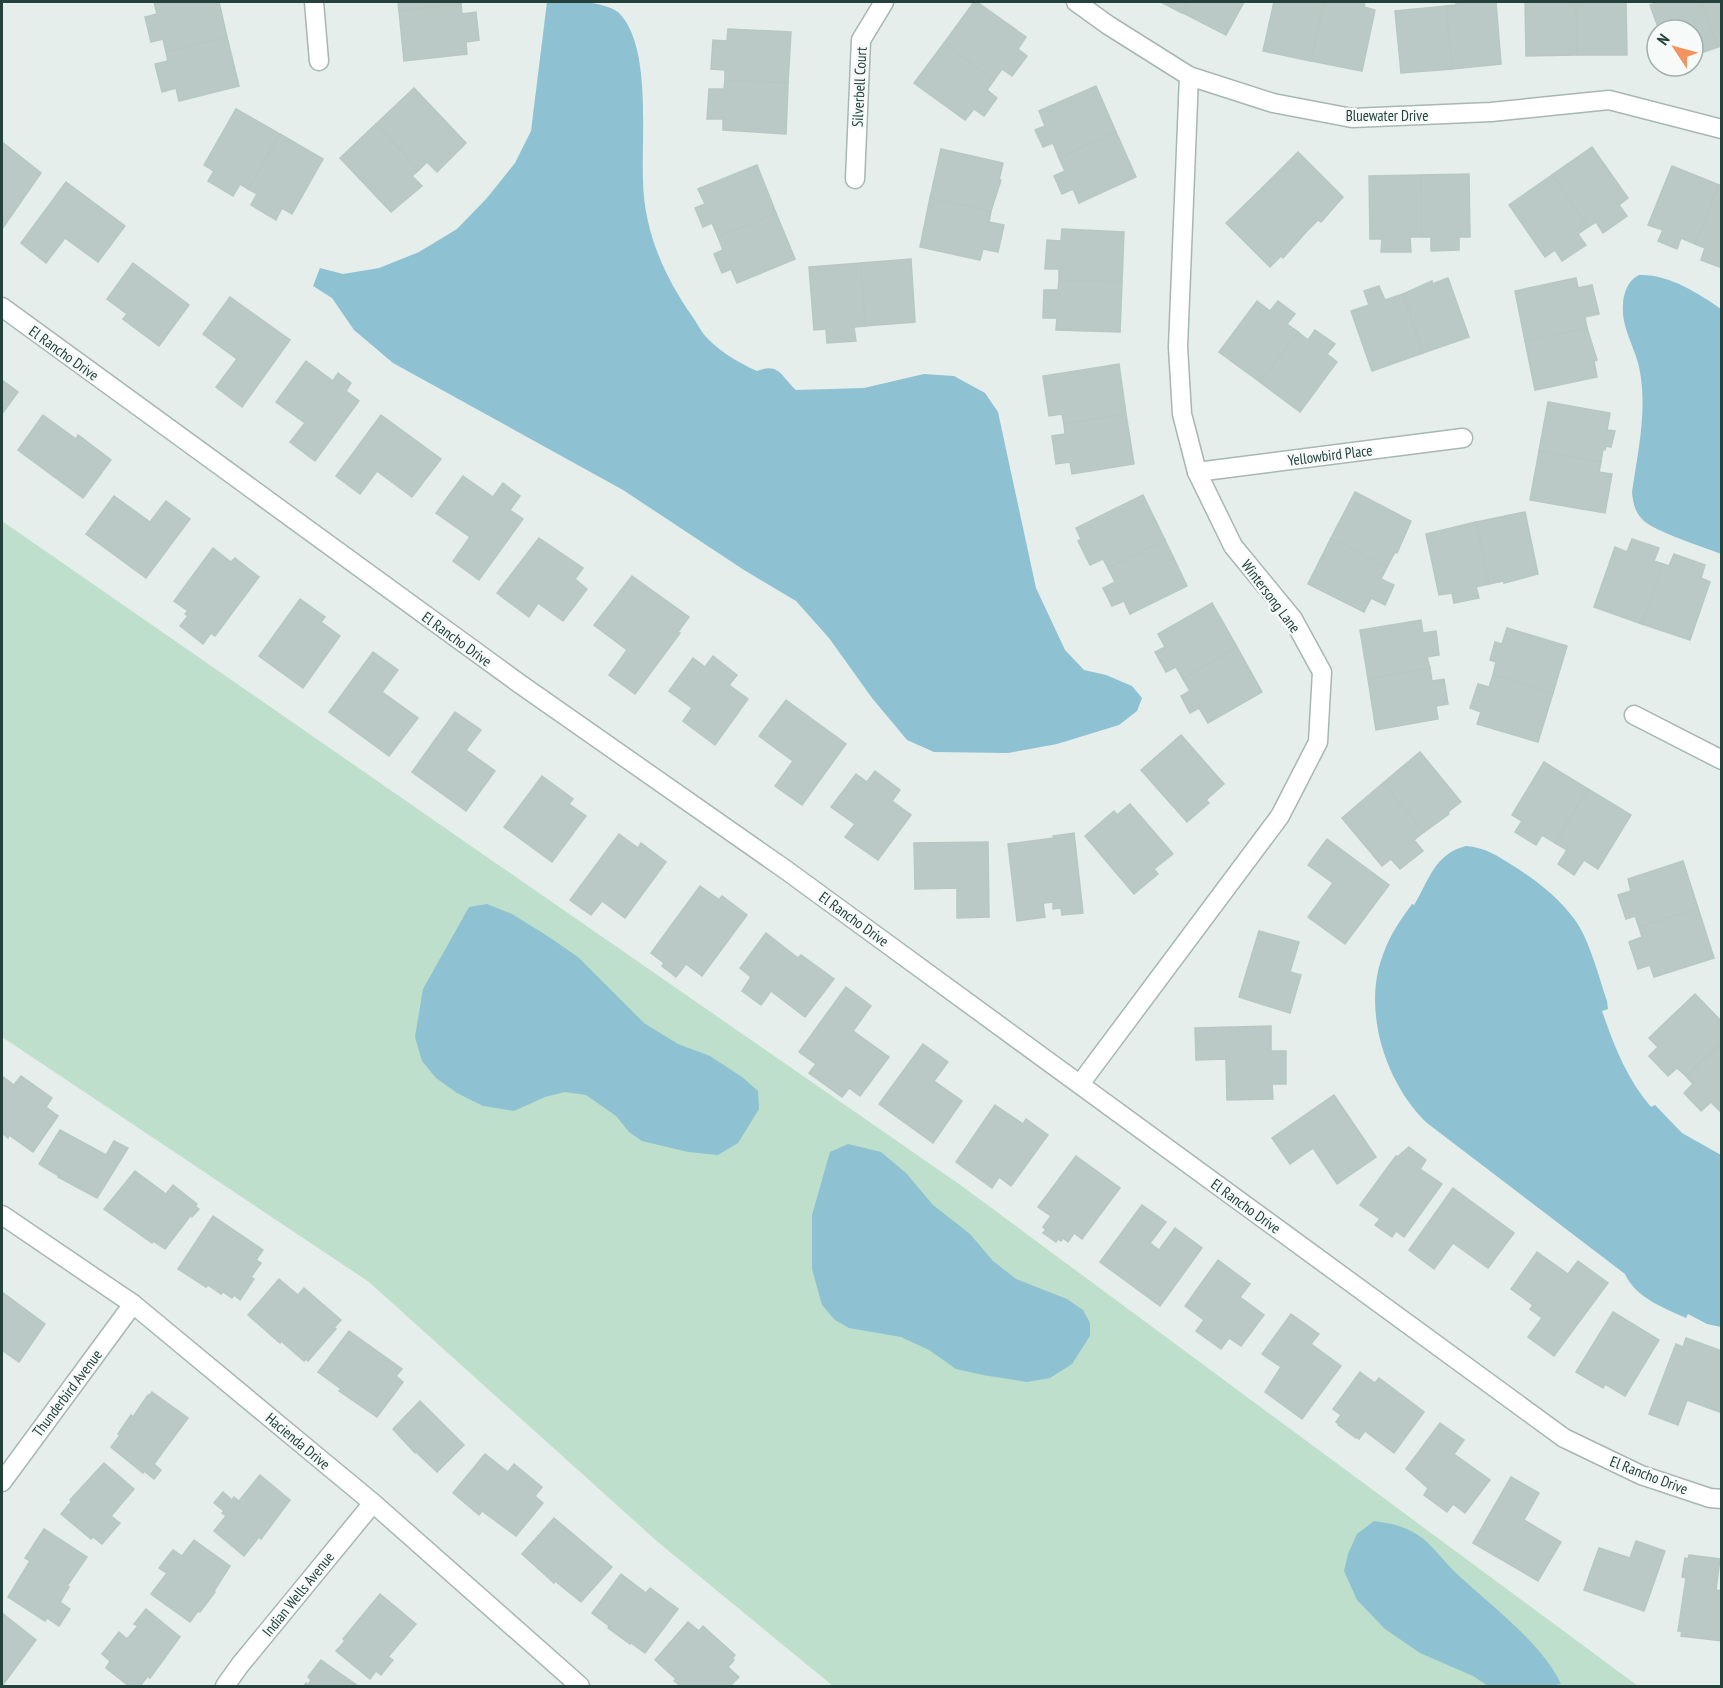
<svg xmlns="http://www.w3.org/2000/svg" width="1723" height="1688" viewBox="0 0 1723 1688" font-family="'PT Sans Narrow',sans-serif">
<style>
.green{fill:#bedfcb}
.water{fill:#8ec1d2}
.building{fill:#bac9c5;stroke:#b7c8c3;stroke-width:1.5}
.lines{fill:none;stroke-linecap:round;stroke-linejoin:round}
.minor-casing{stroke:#a7b7b3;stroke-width:21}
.minor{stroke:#fff;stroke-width:18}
.labels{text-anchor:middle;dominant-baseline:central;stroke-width:5;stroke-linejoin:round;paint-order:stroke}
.street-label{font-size:15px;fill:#24413c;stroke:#f6faf9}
</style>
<rect width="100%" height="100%" fill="#e5eeeb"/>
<!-- green -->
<polygon class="green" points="2,521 959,1184 1638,1686 833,1686 659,1543 369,1282 2,1037"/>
<!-- water -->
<g class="water">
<path d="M547,2C569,1 601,0 618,12C652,44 641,137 643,181C644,231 664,276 692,316C697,323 701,332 708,339C722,353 739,363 757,371C779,362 781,376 796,390L864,388L924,374L954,376L985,393L998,412L1036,588L1065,650L1084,670L1106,675L1132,686L1142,698L1137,711L1119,725L1057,744L1008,753L934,752L907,740L872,698L829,638L796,601L744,570L623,490L393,363L354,330L332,298L313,286L320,268L343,274L379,268L419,252L457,229L487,198L515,163L531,131Z"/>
<path d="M1639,275C1669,274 1698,293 1721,309V554C1704,547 1656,532 1644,521C1635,513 1633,503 1632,492C1638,452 1647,412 1640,372C1637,350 1621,329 1623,305C1623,294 1628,280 1639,275Z"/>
<path d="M1466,846C1484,847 1498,856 1512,865C1536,880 1558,897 1575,920C1589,939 1599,977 1607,1001L1608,1009L1602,1011C1614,1046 1627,1079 1651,1107L1655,1105L1682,1133L1721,1155V1327L1707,1324L1688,1314L1686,1318C1664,1308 1635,1297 1625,1274L1427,1123C1385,1083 1361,1008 1384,952C1390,935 1401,919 1412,904L1414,905C1429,881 1434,854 1466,846Z"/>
<polygon points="487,904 512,914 549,937 578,957 644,1023 678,1044 710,1056 742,1077 758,1091 759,1109 738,1143 718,1155 688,1152 642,1141 629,1132 616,1116 586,1095 565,1092 545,1097 514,1111 483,1106 457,1093 436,1078 422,1061 415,1037 423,989 469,907"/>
<polygon points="848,1144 881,1152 906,1173 933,1205 970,1234 993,1261 1016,1279 1067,1299 1083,1310 1090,1323 1090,1336 1072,1364 1050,1378 1027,1382 983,1375 956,1369 929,1350 901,1337 849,1328 835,1320 822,1305 812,1269 812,1215 830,1152"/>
<path d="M1374,1521C1390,1523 1404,1526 1418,1535C1432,1544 1444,1562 1457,1574C1490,1605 1542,1643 1561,1684L1549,1686H1488L1473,1676L1420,1653L1385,1629L1357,1600L1344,1571L1348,1554L1357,1534Z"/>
</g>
<!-- building -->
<g class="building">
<polygon points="154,2 219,2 227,37 166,52 163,39 151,42 145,17 157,14"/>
<polygon points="398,2 461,2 461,4 399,11"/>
<polygon points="974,2 977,2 1026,37 1018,49 1027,56 1012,76 1002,69 994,80 944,43"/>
<polygon points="1161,2 1188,2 1182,13"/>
<polygon points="1189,2 1244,2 1226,35 1183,13"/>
<polygon points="1274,2 1324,2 1311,61 1263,51"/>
<polygon points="1324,2 1365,2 1364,7 1375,10 1362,71 1311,61"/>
<polygon points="1456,2 1496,2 1501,64 1452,69 1446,6 1456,5"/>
<polygon points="1525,2 1576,2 1577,55 1526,56"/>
<polygon points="1576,2 1626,2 1627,55 1577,55"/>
<polygon points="1659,2 1701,2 1718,47 1693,56 1693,30 1659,30 1650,5"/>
<polygon points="1701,2 1722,2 1722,46 1718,47"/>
<polygon points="461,4 462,14 476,12 479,40 466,42 467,54 404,61 399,11"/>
<polygon points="1446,6 1452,69 1401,73 1395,11"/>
<polygon points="728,29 791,32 788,83 725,80 725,70 711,69 713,40 727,41"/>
<polygon points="227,37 239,86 179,101 176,88 162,92 155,64 168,61 166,52"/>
<polygon points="944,43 994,80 987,90 997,98 984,116 974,109 965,120 914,83"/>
<polygon points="725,80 788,83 786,134 723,130 723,119 707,119 709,89 724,89"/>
<polygon points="1096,86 1116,132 1059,158 1053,143 1043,147 1035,130 1045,126 1039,111"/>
<polygon points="414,88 466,143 437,172 427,162 419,170 376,124"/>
<polygon points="236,109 280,134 248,189 240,184 233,196 208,181 214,171 204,165"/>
<polygon points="376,124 419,170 412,176 422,186 391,212 340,158"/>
<polygon points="1116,132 1136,177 1079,203 1073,189 1062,194 1054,176 1065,171 1059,158"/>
<polygon points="280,134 323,159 292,214 282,208 276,220 251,205 257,194 248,189"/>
<polygon points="2,142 41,173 2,229"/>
<polygon points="1592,147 1628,198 1619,205 1627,216 1603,233 1596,222 1588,227 1552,175"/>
<polygon points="941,149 1003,163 999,180 1001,180 991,211 930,198"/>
<polygon points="1298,152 1343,197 1321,222 1318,220 1306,232 1262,188"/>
<polygon points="757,165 776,213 718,237 712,223 703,227 695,208 705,204 698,189"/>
<polygon points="1672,166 1719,185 1695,244 1681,238 1677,249 1658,241 1663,230 1648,225"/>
<polygon points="1469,174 1470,237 1459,237 1459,250 1431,251 1431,237 1422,237 1421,175"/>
<polygon points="1421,175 1422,237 1410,237 1411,252 1381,252 1382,239 1370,239 1369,176"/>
<polygon points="1552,175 1588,227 1578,234 1586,245 1562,261 1555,250 1545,257 1509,205"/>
<polygon points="66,182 125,226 98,262 65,238 46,263 21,243"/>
<polygon points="1719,185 1722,186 1722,268 1701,260 1705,248 1695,244"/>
<polygon points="1262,188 1306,232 1283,258 1281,256 1270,267 1226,223"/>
<polygon points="930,198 991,211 989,222 1004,225 998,252 983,249 980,260 920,247"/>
<polygon points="776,213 795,259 737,283 731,269 722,273 714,254 723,250 718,237"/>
<polygon points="1062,229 1124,232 1122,282 1059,280 1059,269 1045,269 1047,240 1061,241"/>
<polygon points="911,259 915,322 865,326 861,263"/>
<polygon points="133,263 189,305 159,346 123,319 127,314 107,299"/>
<polygon points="861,263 865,326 854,327 856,341 827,343 826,329 814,330 809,267"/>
<polygon points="1448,278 1469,337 1423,353 1403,294 1432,281 1432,284"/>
<polygon points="1576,278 1578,288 1592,285 1599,314 1585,317 1587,328 1525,341 1515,291"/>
<polygon points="1059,280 1122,282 1120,332 1056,330 1057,318 1043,318 1044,290 1058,290"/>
<polygon points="1379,286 1385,300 1403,294 1423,353 1372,371 1351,311 1369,305 1364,291"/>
<polygon points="230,297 290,340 242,407 216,387 237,359 203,334"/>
<polygon points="1257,301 1270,311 1278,301 1295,314 1287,324 1298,332 1260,382 1219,352"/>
<polygon points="1587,328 1597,360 1594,361 1597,377 1535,390 1525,341"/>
<polygon points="1315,330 1335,344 1327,354 1337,362 1300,412 1260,382 1298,332 1308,340"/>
<polygon points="306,361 333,381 338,373 351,383 346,391 359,401 315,461 290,442 305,423 276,402"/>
<polygon points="1119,364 1126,414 1064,424 1062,414 1049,416 1043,376"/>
<polygon points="2,380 18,392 2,414"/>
<polygon points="1548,402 1610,413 1607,430 1615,431 1611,447 1606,446 1605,450 1603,449 1601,462 1539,451"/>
<polygon points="1126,414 1134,464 1072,474 1070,462 1056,464 1052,436 1065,434 1064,424"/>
<polygon points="43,415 76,439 78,435 111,460 83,498 18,450"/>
<polygon points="381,415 441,459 412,497 377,471 360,494 336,476"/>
<polygon points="1539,451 1601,462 1599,472 1612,474 1605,513 1530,500"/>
<polygon points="463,476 493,497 503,483 520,496 510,510 523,519 479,580 453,561 470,537 436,513"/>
<polygon points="1355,492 1411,521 1397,553 1395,552 1387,567 1331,538"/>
<polygon points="1143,495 1165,540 1108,568 1103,559 1090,565 1078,541 1081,539 1076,528"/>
<polygon points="114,496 150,522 166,501 190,519 146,578 86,534"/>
<polygon points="1525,512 1538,574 1504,583 1503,581 1489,584 1476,522"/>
<polygon points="1476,522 1489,584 1476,587 1479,598 1454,603 1452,593 1439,595 1426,534"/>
<polygon points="539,538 583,568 575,579 587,589 563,621 538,603 529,617 497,593"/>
<polygon points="1331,538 1387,567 1381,579 1394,585 1385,605 1371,598 1364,612 1308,584"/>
<polygon points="1632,539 1659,548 1654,561 1663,564 1642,624 1594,607 1615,547 1627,552"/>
<polygon points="1165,540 1187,586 1130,614 1124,601 1112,606 1103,588 1115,582 1108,568"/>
<polygon points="213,548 231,562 235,558 259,577 215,636 211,633 203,644 180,626 188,616 185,614 188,611 174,601"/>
<polygon points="1674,554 1705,565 1701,578 1710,582 1690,640 1642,624 1663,564 1669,566"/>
<polygon points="632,576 689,617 678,632 680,633 635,694 609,675 627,650 594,625"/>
<polygon points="300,599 325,617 321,622 340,636 303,688 259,656"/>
<polygon points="1212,603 1237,647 1183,679 1176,667 1166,672 1155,652 1165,647 1158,634"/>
<polygon points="1421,620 1423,633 1436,631 1439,655 1427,657 1430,668 1368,679 1360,630"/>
<polygon points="1507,628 1567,646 1553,693 1493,675 1496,662 1490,660 1495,642 1502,644"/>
<polygon points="1237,647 1262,692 1208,723 1199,708 1190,713 1181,696 1190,691 1183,679"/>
<polygon points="373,652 398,670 382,692 418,718 389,756 329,712"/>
<polygon points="713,656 737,675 729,685 748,699 715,745 683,721 692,708 669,691 693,658 705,667"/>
<polygon points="1430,668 1432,681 1444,679 1448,704 1436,706 1438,719 1376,730 1368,679"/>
<polygon points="1493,675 1553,693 1538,742 1477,724 1481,712 1470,708 1478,684 1489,687"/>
<polygon points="786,700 846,744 802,805 775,786 793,761 759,736"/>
<polygon points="455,712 481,730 466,750 495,771 466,811 412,772"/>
<polygon points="1181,735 1224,784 1206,800 1209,803 1187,822 1141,770"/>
<polygon points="1420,752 1461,802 1448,812 1449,814 1424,832 1383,783"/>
<polygon points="1544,762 1588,789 1555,843 1542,835 1536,845 1515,832 1522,821 1512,815"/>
<polygon points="875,771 900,790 892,801 911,815 878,860 845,837 855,824 831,807 856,774 867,782"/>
<polygon points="542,776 573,799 569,804 586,816 552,862 504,827"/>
<polygon points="1383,783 1424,832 1414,840 1423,851 1400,869 1391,859 1382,866 1342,818"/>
<polygon points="1588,789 1631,815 1598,869 1584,860 1574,875 1558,864 1567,850 1555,843"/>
<polygon points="1130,804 1173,854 1154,869 1158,874 1134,894 1085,836 1114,811 1117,815"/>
<polygon points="1074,833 1083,913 1062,915 1061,908 1053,909 1053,902 1043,903 1045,917 1017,921 1008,844 1054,838 1053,836"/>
<polygon points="619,834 638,848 641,843 666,862 625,918 602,901 591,915 570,900"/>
<polygon points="1327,839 1389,885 1345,944 1308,917 1333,883 1308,865"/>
<polygon points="988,842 989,917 957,918 957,888 915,889 914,843"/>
<polygon points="1683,861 1698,908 1639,927 1635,916 1626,919 1618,895 1631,891 1628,879"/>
<polygon points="700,886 718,899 718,901 722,896 747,915 702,976 686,964 676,977 662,966 664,963 651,953"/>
<polygon points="1698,908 1714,958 1654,977 1650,965 1638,969 1629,942 1642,937 1639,927"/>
<polygon points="1259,931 1299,942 1290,972 1301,975 1290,1013 1239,997"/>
<polygon points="766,933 798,958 801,955 834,979 805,1017 771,991 761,1005 742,991 751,977 740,968"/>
<polygon points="846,987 871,1006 853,1031 889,1057 860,1096 849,1088 842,1097 809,1073 816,1064 799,1052"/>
<polygon points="1695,994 1722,1022 1722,1042 1686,1076 1677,1068 1668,1076 1649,1056 1658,1047 1649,1038"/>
<polygon points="1271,1026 1271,1051 1286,1051 1286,1084 1272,1084 1273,1099 1227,1100 1226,1059 1196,1060 1195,1028"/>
<polygon points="1722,1042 1722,1110 1720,1111 1711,1102 1701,1111 1684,1093 1693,1084 1686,1076"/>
<polygon points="923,1044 948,1062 934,1081 962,1101 933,1143 879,1104"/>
<polygon points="2,1076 14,1085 21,1076 52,1098 46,1107 58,1116 33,1152 9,1135 8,1138 2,1133"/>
<polygon points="1334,1095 1376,1157 1337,1184 1313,1148 1290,1164 1272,1138"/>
<polygon points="995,1105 1023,1124 1026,1119 1048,1135 1011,1186 999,1177 992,1188 956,1162"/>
<polygon points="60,1130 106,1155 114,1141 128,1148 97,1198 58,1177 59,1176 39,1164"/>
<polygon points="1409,1147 1426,1160 1420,1169 1442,1184 1404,1237 1396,1231 1392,1237 1375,1225 1380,1219 1360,1205 1396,1156 1397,1157"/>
<polygon points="1076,1156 1120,1188 1082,1239 1074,1233 1068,1242 1063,1238 1061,1241 1058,1239 1056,1242 1043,1233 1046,1230 1043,1227 1051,1216 1038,1207"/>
<polygon points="135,1171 166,1194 173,1185 197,1204 195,1206 199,1209 192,1217 191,1215 165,1249 153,1241 152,1243 104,1209"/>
<polygon points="1453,1188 1514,1233 1488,1268 1453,1243 1434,1269 1409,1250"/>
<polygon points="1142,1205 1166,1222 1150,1243 1159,1250 1175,1228 1202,1248 1160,1306 1100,1262"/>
<polygon points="213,1216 263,1250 256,1260 261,1263 251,1277 254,1279 240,1300 234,1295 232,1298 223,1292 221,1294 208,1285 206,1287 178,1269"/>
<polygon points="1537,1252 1568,1274 1578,1261 1608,1283 1554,1356 1528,1337 1542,1318 1530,1309 1533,1305 1511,1289"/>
<polygon points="1218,1260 1250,1284 1240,1297 1264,1315 1241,1346 1229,1338 1221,1349 1196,1331 1204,1320 1185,1306"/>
<polygon points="279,1279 298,1295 304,1288 341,1320 334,1328 336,1329 308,1361 305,1359 304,1361 281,1341 280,1343 248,1315"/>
<polygon points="2,1292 45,1324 19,1362 2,1350"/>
<polygon points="1613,1312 1659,1340 1625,1396 1605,1384 1603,1388 1576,1372"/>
<polygon points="1291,1314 1319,1334 1311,1344 1341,1366 1302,1419 1265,1392 1281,1367 1262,1354"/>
<polygon points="349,1331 402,1369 396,1376 403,1382 377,1417 339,1391 341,1389 318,1372"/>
<polygon points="1686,1338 1722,1351 1722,1413 1687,1400 1678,1425 1649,1414 1676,1344 1683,1347"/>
<polygon points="1360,1372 1375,1383 1379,1378 1424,1412 1394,1453 1365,1431 1359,1439 1357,1437 1356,1438 1338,1425 1339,1424 1336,1422 1341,1415 1333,1409"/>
<polygon points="152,1392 188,1418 154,1464 161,1470 154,1479 144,1471 143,1473 111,1447 120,1435 118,1434 131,1415 133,1417 148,1395 149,1396"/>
<polygon points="420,1401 464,1445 437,1472 416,1452 415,1453 393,1429"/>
<polygon points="1440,1423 1464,1440 1454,1454 1490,1480 1465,1513 1453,1504 1447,1512 1424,1495 1428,1488 1406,1469"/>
<polygon points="485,1454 508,1472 514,1464 542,1487 535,1496 543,1503 516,1536 482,1511 479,1515 453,1493"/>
<polygon points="104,1463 134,1489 111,1516 120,1523 102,1544 93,1537 91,1539 61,1514 71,1502 70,1500"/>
<polygon points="260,1475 290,1500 261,1539 259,1537 244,1556 214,1531 226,1516 222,1513 224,1511 214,1503 223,1492 232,1500 234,1497 239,1501"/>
<polygon points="1511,1477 1539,1493 1524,1520 1561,1542 1538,1581 1473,1543"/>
<polygon points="554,1518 612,1567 581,1602 555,1581 554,1583 522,1554"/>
<polygon points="44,1529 87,1557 67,1586 69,1587 60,1602 70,1609 59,1626 47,1618 45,1621 8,1597 30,1561 25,1558"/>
<polygon points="194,1540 230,1566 214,1591 215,1592 200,1612 198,1611 190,1622 151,1594 167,1573 159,1568 173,1550 182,1556"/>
<polygon points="1636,1541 1665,1551 1644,1611 1584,1590 1599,1548 1630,1558"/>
<polygon points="1689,1555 1720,1559 1716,1590 1722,1591 1722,1641 1681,1636 1682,1631 1678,1631 1686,1578 1682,1577 1685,1558 1688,1559"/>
<polygon points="621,1574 646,1593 650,1588 678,1609 645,1653 631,1643 630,1644 608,1628 609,1626 592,1613"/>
<polygon points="380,1594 416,1624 388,1657 393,1660 381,1675 376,1671 370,1679 336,1651 345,1641 343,1639"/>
<polygon points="146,1609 180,1637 150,1678 148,1676 140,1686 129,1686 106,1668 110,1661 102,1654 119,1632 127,1639 138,1626 134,1624"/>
<polygon points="2,1613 36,1640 2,1686"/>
<polygon points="688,1622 699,1631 703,1626 735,1655 732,1659 734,1660 728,1667 739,1677 730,1686 681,1686 674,1681 676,1679 655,1660"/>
<polygon points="321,1660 358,1686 304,1686 306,1683 308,1685 311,1680 308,1677"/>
</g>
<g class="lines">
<!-- minor casing -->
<g class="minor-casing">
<g id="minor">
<polyline points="314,2 319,61"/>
<polyline points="1076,2 1108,25 1189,76 1273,103 1352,118 1491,112 1609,100 1722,129"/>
<polyline points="855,179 861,40 884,2"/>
<polyline points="2,307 520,684 786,870 1564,1438 1641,1475 1710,1498 1722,1499"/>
<polyline points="1197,472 1463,438"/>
<polyline points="1634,715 1722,760"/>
<polyline points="1080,1084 1280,816 1318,742 1322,672 1293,619 1233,546 1197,472 1182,414 1178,347 1189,76"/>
<polyline points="2,1215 133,1304 373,1503 580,1686"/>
<polyline points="2,1482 133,1304"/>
<polyline points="225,1686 240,1665 373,1503"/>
</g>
</g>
<!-- minor -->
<use href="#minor" class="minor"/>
</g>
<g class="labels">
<!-- street labels -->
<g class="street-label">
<text transform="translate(859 87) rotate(-87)">Silverbell Court</text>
<text x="1387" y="115">Bluewater Drive</text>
<text transform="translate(64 353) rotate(36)">El Rancho Drive</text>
<text transform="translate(1330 455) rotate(-7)">Yellowbird Place</text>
<text transform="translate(1271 596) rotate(53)">Wintersong Lane</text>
<text transform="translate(457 639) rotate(36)">El Rancho Drive</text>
<text transform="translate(854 919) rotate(36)">El Rancho Drive</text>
<text transform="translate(1246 1206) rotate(36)">El Rancho Drive</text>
<text transform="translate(67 1393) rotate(-53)">Thunderbird Avenue</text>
<text transform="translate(298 1441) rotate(40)">Hacienda Drive</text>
<text transform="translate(1649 1475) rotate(21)">El Rancho Drive</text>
<text transform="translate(298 1594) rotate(-51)">Indian Wells Avenue</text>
</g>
</g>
<!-- border -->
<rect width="1723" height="1688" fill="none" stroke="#24413c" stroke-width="6"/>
<!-- north arrow -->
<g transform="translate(1675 48) rotate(306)"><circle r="28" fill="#f6faf9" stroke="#a2b0ad" stroke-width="1.5"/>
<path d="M0-4.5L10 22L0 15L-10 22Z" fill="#f29360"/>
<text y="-9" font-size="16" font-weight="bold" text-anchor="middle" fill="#24413c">N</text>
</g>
</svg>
